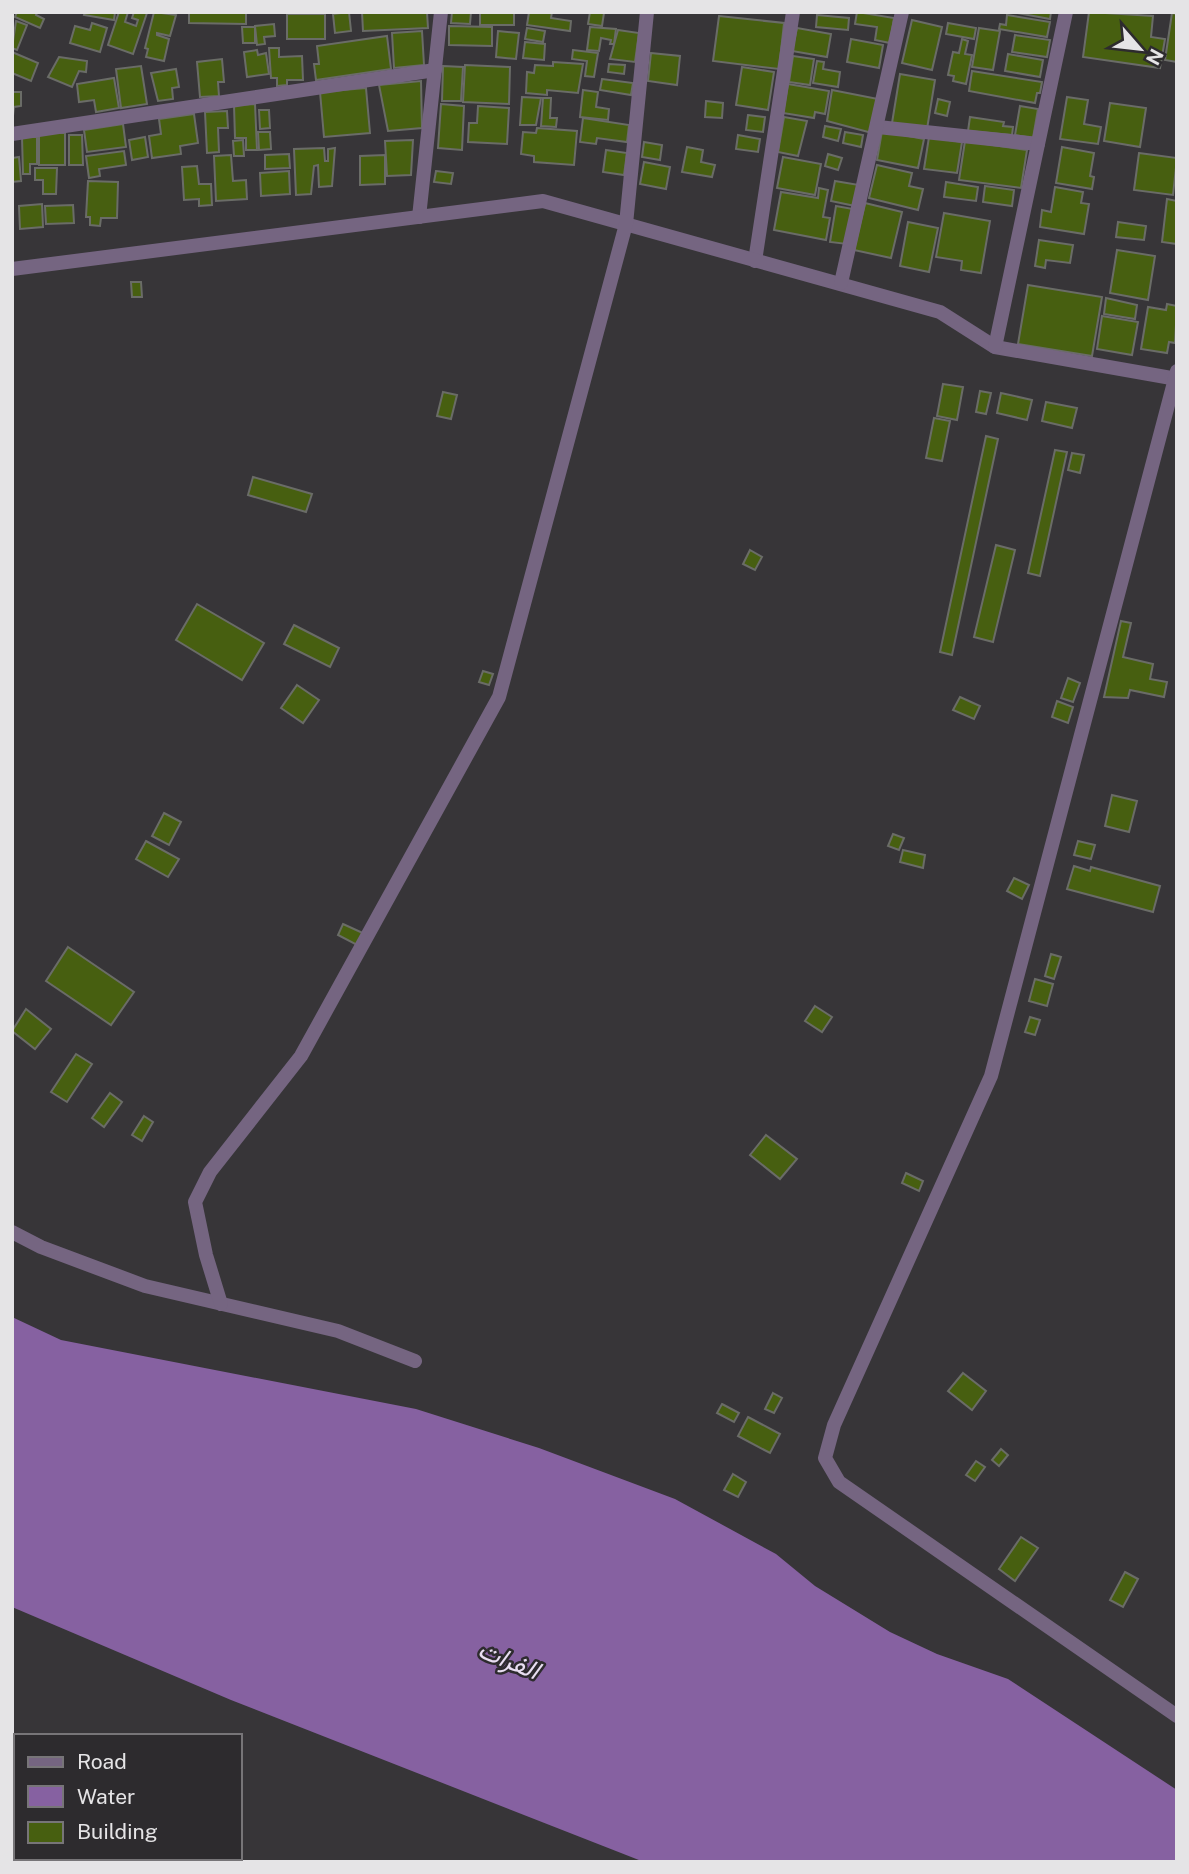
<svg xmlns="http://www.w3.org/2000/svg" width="1189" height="1874" viewBox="0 0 1189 1874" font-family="'Public Sans',Vazirmatn,sans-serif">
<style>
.water{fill:#8661a1}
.building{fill:#475f10;stroke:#6a6c67;stroke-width:2}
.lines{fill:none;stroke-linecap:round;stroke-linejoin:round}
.minor{stroke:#756581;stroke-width:14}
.labels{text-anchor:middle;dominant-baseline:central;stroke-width:5;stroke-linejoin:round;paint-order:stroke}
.water-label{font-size:26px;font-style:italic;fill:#e9dff2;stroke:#2d2b2e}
</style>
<rect width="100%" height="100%" fill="#373538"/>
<!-- water -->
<polygon class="water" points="12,1317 61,1340 416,1409 539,1448 675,1499 776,1554 815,1586 890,1632 937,1654 1008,1679 1177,1790 1177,1862 644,1862 231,1700 12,1607"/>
<!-- building -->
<g class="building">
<polygon points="17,12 37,12 36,15 44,19 40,28 15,17"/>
<polygon points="85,12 115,12 114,20 84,15"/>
<polygon points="119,12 128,12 125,22 136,26 138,20 132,18 134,12 147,13 133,54 108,45"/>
<polygon points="154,12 176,15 170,36 157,33 157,35 169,39 164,61 146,57 148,49 145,48"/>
<polygon points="189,12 246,12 246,24 189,23"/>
<polygon points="349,12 351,31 335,33 333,14"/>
<polygon points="362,12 427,12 428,28 363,31"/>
<polygon points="452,12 471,12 470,24 451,23"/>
<rect x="480" y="12" width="34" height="13"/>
<polygon points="529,12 552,12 551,18 571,21 570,31 527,25"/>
<polygon points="590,12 604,13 602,26 588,24"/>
<polygon points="857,12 894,18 890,43 875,40 877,27 855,24"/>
<polygon points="1012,12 1051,12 1050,19"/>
<polygon points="1089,12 1153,16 1151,37 1165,39 1160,68 1083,57"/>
<polygon points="1172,13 1177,14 1177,62 1165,60"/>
<rect x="287" y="14" width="38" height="25"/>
<polygon points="817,15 849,18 848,30 816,27"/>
<polygon points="1007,15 1050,22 1047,37 999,29 1000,24 1006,25"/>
<polygon points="719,16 784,23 779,69 713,61"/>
<polygon points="912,20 942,27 932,70 902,63"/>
<polygon points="16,21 27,25 17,50 12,48"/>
<polygon points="92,23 107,28 100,52 70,43 75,26 90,30"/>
<polygon points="948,23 976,28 974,39 946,34"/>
<polygon points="274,24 275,36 264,37 265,44 257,45 255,26"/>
<polygon points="449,26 492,27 492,46 449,45"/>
<polygon points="242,27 255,27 255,43 243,43"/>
<polygon points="590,27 616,29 614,44 610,44 611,40 601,38 599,51 587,50"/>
<polygon points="527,28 545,31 543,42 525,39"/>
<polygon points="797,28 831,34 827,57 792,51"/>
<polygon points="979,28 1000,31 993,70 972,67"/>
<polygon points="618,30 639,33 635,62 610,59"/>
<polygon points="422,31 424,65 394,68 392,33"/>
<polygon points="498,31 519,33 516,59 496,57"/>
<polygon points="1015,35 1050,40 1047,57 1012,52"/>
<polygon points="387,36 391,69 316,80 314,64 319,64 317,46"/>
<polygon points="851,39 883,45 879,68 847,62"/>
<polygon points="962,39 968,41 965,54 972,55 966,84 953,81 954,76 948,75 953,52 959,53"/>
<polygon points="525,42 545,44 544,60 523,58"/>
<polygon points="269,48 279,48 279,57 302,56 303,80 287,80 287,85 277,86 277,78 271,78"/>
<polygon points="257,50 258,55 266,53 269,74 247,77 244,52"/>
<polygon points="573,50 598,53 594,77 585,76 587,61 572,59"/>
<polygon points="12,52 38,63 31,81 12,73"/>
<polygon points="651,53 680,56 677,85 648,81"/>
<polygon points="1008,54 1043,60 1040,77 1005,71"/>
<polygon points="793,56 814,59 810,85 789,82"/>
<polygon points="59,57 87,61 86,72 79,71 72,87 48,77"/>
<polygon points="222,59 224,82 218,82 219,96 200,97 197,62"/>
<polygon points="817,61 824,62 823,69 840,72 838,87 813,83"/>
<polygon points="553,62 583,64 578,93 547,90 547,95 526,93 527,72 534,73 535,65 553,66"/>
<polygon points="609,64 625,65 624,74 608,72"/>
<polygon points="465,65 510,67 509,104 463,102"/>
<polygon points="141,66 147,104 121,108 116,69"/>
<polygon points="443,66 463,67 461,101 442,101"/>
<polygon points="742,67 774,72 768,110 736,105"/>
<polygon points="176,69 179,87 172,88 173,99 158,101 151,73"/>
<polygon points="972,71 1042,82 1040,93 1037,93 1035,103 969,91"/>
<polygon points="900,74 935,80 927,129 892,123"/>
<polygon points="114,78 119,108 96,112 94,100 79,102 77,84"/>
<polygon points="602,79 633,83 631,95 600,90"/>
<polygon points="421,81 422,128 388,131 379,85"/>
<polygon points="788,84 829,91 825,114 815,112 814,118 783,113"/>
<polygon points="366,88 370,133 324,137 320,92"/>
<polygon points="583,90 598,92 596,107 609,109 608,120 580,117"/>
<polygon points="832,90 878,99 872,133 827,121"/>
<polygon points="12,92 21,92 21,106 14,107 12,125"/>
<polygon points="522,97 541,98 536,125 520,125"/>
<polygon points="1067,97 1088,100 1084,124 1101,127 1098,144 1060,139"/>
<polygon points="543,98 551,98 550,118 557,118 556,127 541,126"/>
<polygon points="938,99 950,102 947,116 935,113"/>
<polygon points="706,101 723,103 722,118 705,117"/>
<polygon points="1110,103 1146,108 1140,147 1104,141"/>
<polygon points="255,104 257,150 246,150 246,138 235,138 234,105"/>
<polygon points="441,104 464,106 462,150 438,148"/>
<polygon points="478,106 509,108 507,144 468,142 469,123 477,123"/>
<polygon points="1020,106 1038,109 1033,138 1015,135"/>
<polygon points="259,110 269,110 270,128 260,129"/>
<polygon points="227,111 228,128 218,128 219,152 207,153 205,112"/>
<polygon points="194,114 198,143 180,146 181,154 152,158 149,136 161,134 159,119"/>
<polygon points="748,115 765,117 763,132 746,130"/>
<polygon points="784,117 807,121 798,156 778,152"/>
<polygon points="970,117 1004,122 1003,126 1013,127 1012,135 968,131"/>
<polygon points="583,118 629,125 627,142 597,138 596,144 580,142"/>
<polygon points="123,124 126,147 87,152 84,130"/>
<polygon points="825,126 841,129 838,141 823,137"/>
<polygon points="537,128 577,131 574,165 534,162 534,156 521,154 523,132 536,133"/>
<polygon points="882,131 924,139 918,168 877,160"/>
<polygon points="258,132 270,132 271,149 259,150"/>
<polygon points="845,132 863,135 861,147 843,143"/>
<rect x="39" y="133" width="26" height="32"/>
<polygon points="69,135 82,135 83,165 69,165"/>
<polygon points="738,135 760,139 758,152 736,149"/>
<polygon points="22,137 37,137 37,164 30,164 30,174 23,174"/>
<polygon points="145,137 148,157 132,160 129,140"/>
<polygon points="929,137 962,142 957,173 924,169"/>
<polygon points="243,140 244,156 234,156 233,141"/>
<polygon points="413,140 411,175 387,176 385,141"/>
<polygon points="965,141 1027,150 1021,188 959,180"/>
<polygon points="644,142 662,145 660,160 642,157"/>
<polygon points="687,147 703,150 701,162 715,165 712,177 682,172"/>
<polygon points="1062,147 1094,153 1090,176 1094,177 1092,189 1056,183"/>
<polygon points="324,148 325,161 328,161 328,149 335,148 332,186 319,187 318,165 314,166 311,194 296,195 294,149"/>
<polygon points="606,150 627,153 624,175 603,172"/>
<polygon points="124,151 126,165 99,169 100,176 89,178 86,156"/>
<polygon points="1139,153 1177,158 1173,195 1134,190"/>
<polygon points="289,154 290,168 265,169 265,155"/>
<polygon points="828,154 842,158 838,170 825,166"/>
<polygon points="231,155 233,181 246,180 247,199 216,201 214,156"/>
<polygon points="385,155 385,184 360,185 360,156"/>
<polygon points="19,157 21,181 12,182 12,158"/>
<polygon points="783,157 821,164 815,195 777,188"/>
<polygon points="644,162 670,167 666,189 640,184"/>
<polygon points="877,165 912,173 909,186 923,189 918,210 869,198"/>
<polygon points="197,166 199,184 211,184 212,205 199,206 199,199 184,200 182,167"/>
<polygon points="35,168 57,168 56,194 43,194 43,180 35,180"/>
<polygon points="289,171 290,194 261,196 260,173"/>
<polygon points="436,171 453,173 451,184 434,182"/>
<polygon points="88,181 118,182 117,218 101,218 100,226 90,225 90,217 86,217"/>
<polygon points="835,181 859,185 855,206 831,201"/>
<polygon points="946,182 978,187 976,201 944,197"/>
<polygon points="985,186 1014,190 1012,206 983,202"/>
<polygon points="1055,187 1083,192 1081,203 1089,204 1084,234 1040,227 1042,210 1051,212"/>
<polygon points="819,188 828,190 823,217 830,218 826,240 774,230 781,192 818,198"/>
<polygon points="1167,199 1177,201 1177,244 1162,242"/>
<polygon points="865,203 902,212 891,258 854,250"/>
<polygon points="42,204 43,227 20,229 19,206"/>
<polygon points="73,205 74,223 46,224 45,206"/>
<polygon points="836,206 853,209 847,244 830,242"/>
<polygon points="944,213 990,221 981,273 961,270 962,261 936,257"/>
<polygon points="908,222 938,228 929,272 900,266"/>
<polygon points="1118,222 1146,226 1144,240 1116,237"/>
<polygon points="1039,240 1073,245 1070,263 1046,260 1045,268 1035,266"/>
<polygon points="1117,250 1155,256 1148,300 1110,293"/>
<polygon points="131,282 141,282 142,297 132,297"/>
<polygon points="1028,285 1102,297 1092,356 1018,344"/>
<polygon points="1106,298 1137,305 1135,319 1104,314"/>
<polygon points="1167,304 1177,306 1175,343 1169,342 1167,353 1141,349 1148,307 1166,310"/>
<polygon points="1102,316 1138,322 1132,355 1097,349"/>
<polygon points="943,384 963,387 957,420 937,416"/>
<polygon points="980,391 991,393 986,414 976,412"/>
<polygon points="443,392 457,395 451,419 437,416"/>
<polygon points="1001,393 1032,400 1027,420 997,413"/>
<polygon points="1046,402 1077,408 1072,428 1042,421"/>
<polygon points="934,418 950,421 942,461 926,458"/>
<polygon points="986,436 998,439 952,655 940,652"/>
<polygon points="1055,450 1067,452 1040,576 1028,573"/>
<polygon points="1072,453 1084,455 1080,473 1068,470"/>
<polygon points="253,477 312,494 306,512 248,495"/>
<polygon points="996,545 1015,550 993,642 974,637"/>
<polygon points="750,550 762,557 755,570 743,564"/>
<polygon points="197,604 264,643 242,680 176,640"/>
<polygon points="1121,621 1131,623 1123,657 1153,664 1150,679 1167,682 1164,697 1130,690 1128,698 1104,697"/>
<polygon points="294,625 339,648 330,667 284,644"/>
<polygon points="483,671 493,674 489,685 479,682"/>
<polygon points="1068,678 1080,683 1073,702 1061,698"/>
<polygon points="297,685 319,700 303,723 281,708"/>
<polygon points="960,697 980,706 974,719 953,710"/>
<polygon points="1057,701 1073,707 1068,723 1052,717"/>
<polygon points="1112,795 1137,801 1129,832 1105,826"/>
<polygon points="164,813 181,822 169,845 152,836"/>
<polygon points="893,834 904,838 899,850 888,846"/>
<polygon points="146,841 179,859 168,877 136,859"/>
<polygon points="1078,841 1095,845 1091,859 1074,855"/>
<polygon points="903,850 925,855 923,868 900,862"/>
<polygon points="1074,866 1090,871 1091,867 1160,886 1153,912 1067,889"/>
<polygon points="1014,878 1029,885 1022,899 1007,891"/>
<polygon points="343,924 365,934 359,946 338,935"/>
<polygon points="68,947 134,992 111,1025 46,981"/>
<polygon points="1051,954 1061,957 1054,979 1045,976"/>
<polygon points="1035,979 1053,984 1047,1006 1029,1001"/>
<polygon points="815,1006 832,1017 822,1032 805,1021"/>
<polygon points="26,1009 51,1029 35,1049 12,1031"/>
<polygon points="1030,1017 1040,1020 1035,1035 1025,1032"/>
<polygon points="76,1054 92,1064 67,1102 51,1092"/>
<polygon points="110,1093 122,1102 104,1127 92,1118"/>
<polygon points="144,1116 153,1122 142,1141 132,1135"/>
<polygon points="766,1135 797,1159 780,1179 750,1155"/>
<polygon points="906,1173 923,1181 919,1191 902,1183"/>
<polygon points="963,1373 986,1391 972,1410 948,1391"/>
<polygon points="773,1393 782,1398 774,1413 765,1409"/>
<polygon points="722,1404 739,1413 734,1422 717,1413"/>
<polygon points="748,1417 780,1434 770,1453 738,1436"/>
<polygon points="1001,1449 1008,1455 999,1466 992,1460"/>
<polygon points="976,1461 985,1467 975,1481 966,1475"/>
<polygon points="733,1474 746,1482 738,1497 724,1490"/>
<polygon points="1021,1537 1038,1548 1015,1581 999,1569"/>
<polygon points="1125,1572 1138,1579 1123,1607 1110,1600"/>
</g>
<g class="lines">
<!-- minor -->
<g class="minor">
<polyline points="878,127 1038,144"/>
<polyline points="12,134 435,70"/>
<polyline points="419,217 441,12"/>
<polyline points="755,261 793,12"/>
<polyline points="12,269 543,201 940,312 995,347 1177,379"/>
<polyline points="841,283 902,12"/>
<polyline points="995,347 1066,12"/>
<polyline points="1177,371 991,1076 834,1425 825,1458 839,1482 1177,1716"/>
<polyline points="12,1232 41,1247 145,1286 338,1331 415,1361"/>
<polyline points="221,1304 206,1255 195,1202 210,1172 301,1056 499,697 626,224 647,12"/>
</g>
</g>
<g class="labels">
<!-- water labels -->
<g class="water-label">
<text transform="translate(509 1659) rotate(22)">الفرات</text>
</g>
</g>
<!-- border -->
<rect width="1189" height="1874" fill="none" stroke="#e5e4e6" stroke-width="28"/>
<!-- legend -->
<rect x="14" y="1734" width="228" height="126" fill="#2d2b2e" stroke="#777578" stroke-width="2"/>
<rect x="28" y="1757" width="35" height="10" fill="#756581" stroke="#777578" stroke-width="2"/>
<text x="77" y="1769" font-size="21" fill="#e5e4e6">Road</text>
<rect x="28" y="1786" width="35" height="21" fill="#8661a1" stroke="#777578" stroke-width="2"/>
<text x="77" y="1804" font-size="21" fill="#e5e4e6">Water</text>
<rect x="28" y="1822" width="35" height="21" fill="#475f10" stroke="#777578" stroke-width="2"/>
<text x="77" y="1839" font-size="21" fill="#e5e4e6">Building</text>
<!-- north arrow -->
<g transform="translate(1140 49) rotate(118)" stroke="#2d2b2e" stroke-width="5" paint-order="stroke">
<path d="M0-5L12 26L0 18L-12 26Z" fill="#e5e4e6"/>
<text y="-10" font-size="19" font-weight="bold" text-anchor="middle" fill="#e5e4e6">N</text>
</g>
</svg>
